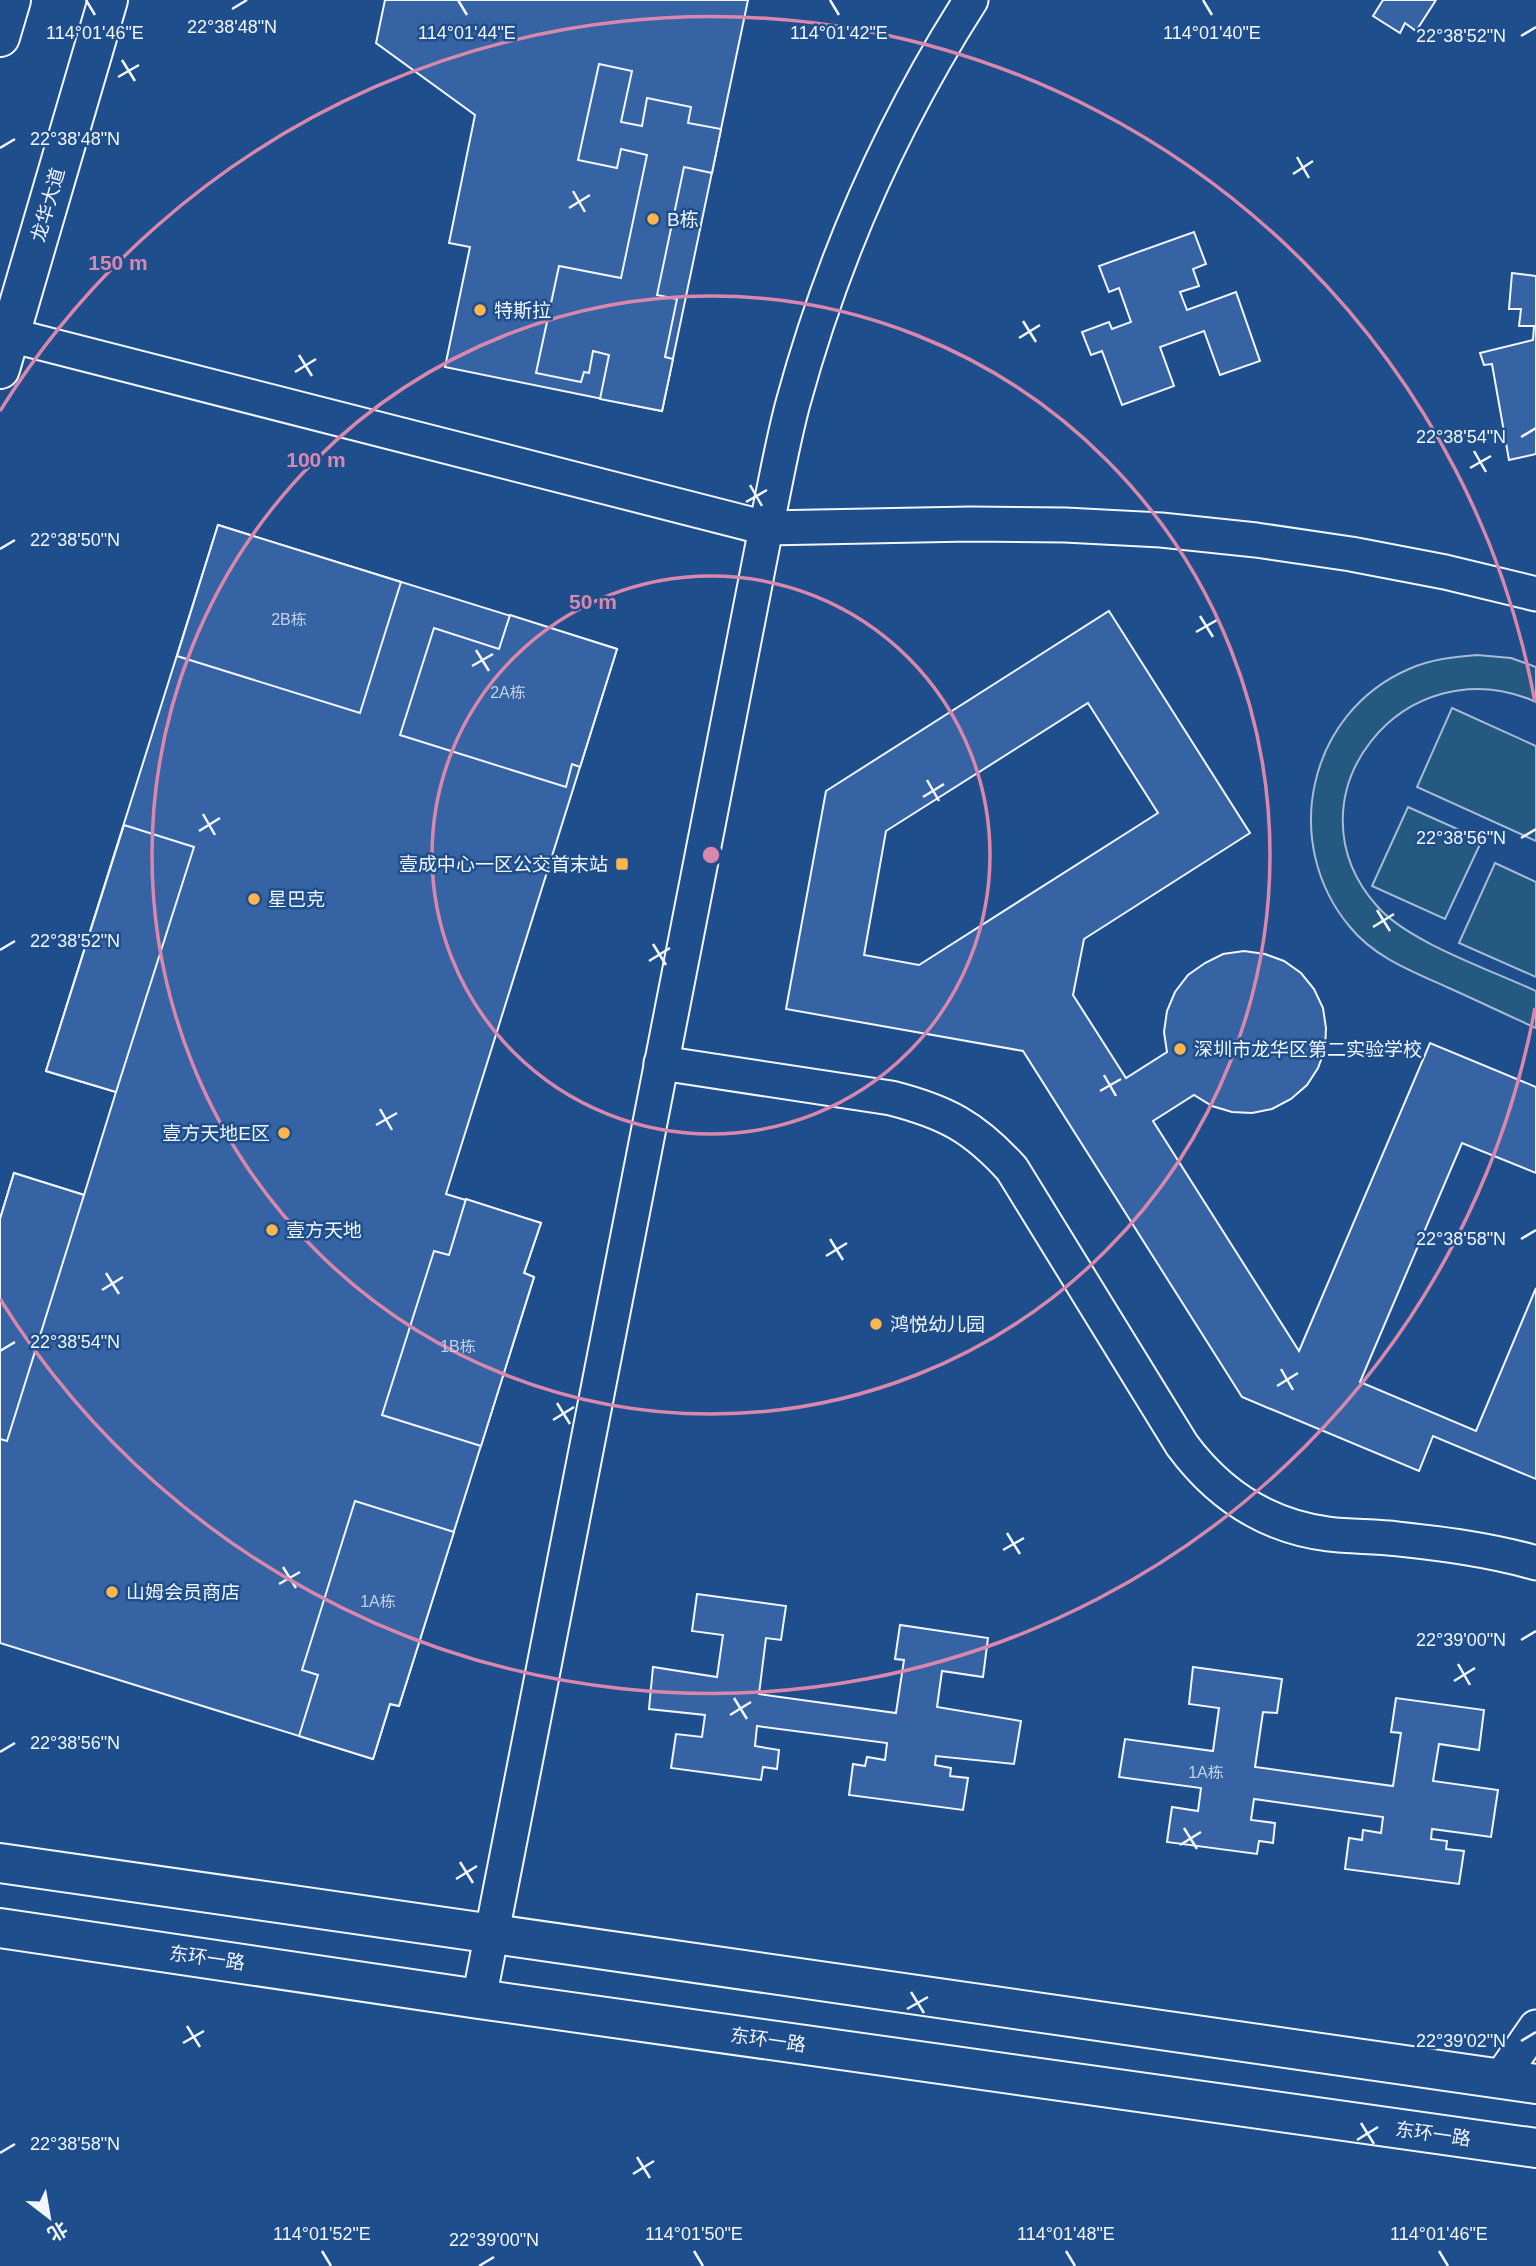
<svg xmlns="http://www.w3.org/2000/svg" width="1536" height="2266" viewBox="0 0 1536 2266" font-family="Arial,'Noto Sans SC',sans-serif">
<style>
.green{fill:#245a82;stroke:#a8bbd7;stroke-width:2}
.building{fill:#3563a3;stroke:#f2f6ff;stroke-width:2;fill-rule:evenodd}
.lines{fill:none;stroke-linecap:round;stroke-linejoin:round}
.street-casing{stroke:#f2f6ff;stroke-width:37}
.primary-casing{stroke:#f2f6ff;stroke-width:42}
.street{stroke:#1f4e8c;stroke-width:33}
.primary{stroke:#1f4e8c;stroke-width:38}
.ticks{fill:none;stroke:#f2f6ff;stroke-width:2.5}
.ring{fill:none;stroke:#da87ad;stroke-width:3.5}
.poi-dot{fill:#ffb74d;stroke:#1f4e8c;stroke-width:2.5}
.labels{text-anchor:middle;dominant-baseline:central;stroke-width:5;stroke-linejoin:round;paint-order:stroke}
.number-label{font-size:16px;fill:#c3d1e8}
.street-label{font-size:19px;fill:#f2f6ff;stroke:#1f4e8c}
.poi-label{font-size:19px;fill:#f2f6ff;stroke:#1f4e8c;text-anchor:start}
.ticks-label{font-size:18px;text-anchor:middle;fill:#f2f6ff;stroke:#1f4e8c;stroke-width:5;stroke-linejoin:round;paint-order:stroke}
.centre{fill:#da87ad;stroke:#1f4e8c;stroke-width:3.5}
.ring-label{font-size:21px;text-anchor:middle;font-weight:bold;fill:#da87ad;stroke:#1f4e8c;stroke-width:5;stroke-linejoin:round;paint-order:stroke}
</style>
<rect width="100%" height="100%" fill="#1f4e8c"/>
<!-- green -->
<g class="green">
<path d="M1477,655L1511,658L1536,667V702C1404,643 1281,798 1377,906C1408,942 1491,970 1536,991V1028C1507,1015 1478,1001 1449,988C1414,972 1375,958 1350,927C1280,844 1307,713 1409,669C1431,659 1454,657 1477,655Z"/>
<polygon points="1452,708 1536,746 1536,841 1417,787"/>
<polygon points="1408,807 1482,840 1445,919 1372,886"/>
<polygon points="1495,863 1536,882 1536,977 1459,943"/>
</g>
<!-- building -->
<g class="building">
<polygon points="385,0 748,0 662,411 445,367 470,247 449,243 475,115 376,43"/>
<polygon points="1383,0 1436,0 1416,31 1405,23 1400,33 1373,16"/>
<polygon points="599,64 632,71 621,122 642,126 647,98 691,107 688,123 721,129 712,173 684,167 657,295 677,299 665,357 673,359 662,411 600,399 609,355 593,351 589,373 584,372 581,382 536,373 559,266 621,278 647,155 621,149 617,168 578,160"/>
<polygon points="1194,232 1206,264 1193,269 1199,286 1180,292 1187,310 1236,292 1260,361 1220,375 1204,331 1160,347 1174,386 1122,405 1102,351 1091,355 1082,332 1109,322 1112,329 1131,322 1119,288 1109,292 1099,266"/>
<polygon points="1512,273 1536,276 1536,454 1509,460 1492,364 1484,365 1480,353 1533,340 1534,326 1519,326 1521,309 1509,309"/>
<polygon points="218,525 617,649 446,1194 541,1223 524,1273 534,1277 399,1706 390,1704 373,1759 0,1643 0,1219 14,1173 84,1195 116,1092 46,1071"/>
<polygon points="218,525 401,582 360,713 177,656"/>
<path d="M1109,611L1250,833L1084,939L1073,995L1126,1078L1167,1052L1164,1032L1167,1011L1175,992L1188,975L1205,963L1223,954L1244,951L1265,954L1284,961L1301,973L1314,989L1323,1008L1326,1028L1325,1049L1318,1068L1307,1085L1291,1099L1272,1109L1252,1113L1232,1112L1212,1106L1194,1095L1153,1121L1299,1351L1430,1043L1536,1087V1173L1462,1143L1360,1382L1476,1431L1536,1288V1479L1433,1436L1419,1471L1242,1397L1023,1051L786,1009L826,791ZM1088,703L1158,813L919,965L864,955L886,831Z"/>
<polygon points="510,615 617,649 580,767 572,764 566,787 400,735 434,628 499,649"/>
<polygon points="124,825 194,847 116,1092 46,1071"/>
<polygon points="14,1173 84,1195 7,1441 0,1439 0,1219"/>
<polygon points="466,1199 541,1223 524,1273 534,1277 481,1446 382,1415 434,1251 449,1255"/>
<polygon points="355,1501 454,1532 399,1706 390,1704 373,1759 299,1736 318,1675 302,1670"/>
<polygon points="697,1594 786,1606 781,1640 766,1638 759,1694 896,1713 904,1660 895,1659 900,1625 988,1638 983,1677 942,1671 937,1707 1021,1721 1014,1764 936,1756 935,1765 951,1768 950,1776 968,1778 963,1810 849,1795 853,1764 865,1766 867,1757 885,1760 887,1743 757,1726 755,1746 779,1750 777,1769 763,1767 761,1780 671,1768 676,1734 702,1737 705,1715 649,1709 653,1667 717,1677 723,1635 692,1631"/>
<polygon points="1193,1667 1282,1679 1277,1713 1263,1712 1255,1767 1393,1786 1401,1733 1391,1732 1396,1698 1484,1710 1479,1750 1439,1744 1433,1781 1498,1790 1491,1837 1432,1829 1431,1839 1447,1841 1446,1849 1464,1851 1459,1884 1345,1869 1349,1838 1362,1840 1363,1830 1381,1833 1383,1817 1254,1799 1251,1820 1275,1823 1273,1843 1259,1841 1257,1854 1167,1842 1172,1807 1198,1811 1201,1788 1119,1777 1125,1739 1213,1751 1219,1708 1189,1704"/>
</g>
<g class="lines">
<!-- street casing -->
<g class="street-casing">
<g id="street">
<polyline points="10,335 766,528 970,524 1065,525 1161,530 1256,540 1351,554 1445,572 1536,594"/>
<path d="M661,1063L891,1098C946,1112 974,1127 1012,1169L1182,1445C1219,1495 1266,1526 1328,1534C1351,1537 1375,1536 1398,1539C1444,1544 1491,1550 1536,1563"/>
<path d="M479,1999L766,528C775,486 782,444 793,403C832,260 891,125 971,0"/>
<polyline points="1500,2079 1536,2027"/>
</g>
</g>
<!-- primary casing -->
<g class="primary-casing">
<g id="primary">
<polyline points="0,37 11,0"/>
<polyline points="0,369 108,0"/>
<polyline points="0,1863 1536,2084"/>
<polyline points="0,1928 479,1999 1536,2148"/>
</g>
</g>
<!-- street -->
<use href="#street" class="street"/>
<!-- primary -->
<use href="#primary" class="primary"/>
</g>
<!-- ticks -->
<path class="ticks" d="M86,0L95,15M458,0L467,15M830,0L839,15M1203,0L1212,15M232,9L247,0M1521,36L1536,27M122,60L135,81M118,77L139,65M0,148L15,139M1297,157L1309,178M1293,174L1313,161M573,191L585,212M569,208L590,195M1023,321L1036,342M1019,338L1040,325M299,355L312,376M295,372L316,359M1521,437L1536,428M1474,451L1486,472M1470,468L1491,456M750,485L762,506M746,502L767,490M0,549L15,540M1200,616L1213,637M1196,632L1217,620M476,650L489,671M472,666L493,654M927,780L939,801M923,797L944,784M203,814L215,835M199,831L220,818M1521,838L1536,829M1377,910L1390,931M1373,927L1394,914M653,944L666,965M0,950L15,941M649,961L670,948M1104,1075L1116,1096M1100,1091L1121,1079M380,1109L392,1130M376,1125L397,1113M830,1239L843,1260M1521,1239L1536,1230M826,1256L847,1243M106,1273L119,1294M102,1290L123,1277M0,1351L15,1342M1281,1369L1293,1390M1277,1386L1298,1373M557,1403L570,1424M553,1420L574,1407M1007,1533L1020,1554M1003,1550L1024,1538M283,1567L296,1588M279,1584L300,1572M1521,1640L1536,1631M1458,1664L1470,1685M1454,1681L1475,1668M734,1698L747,1719M730,1715L751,1702M0,1752L15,1743M1184,1828L1197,1849M1180,1845L1201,1832M460,1862L473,1883M456,1879L477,1866M911,1992L924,2013M907,2009L928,1997M187,2026L200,2047M1521,2041L1536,2032M183,2043L204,2031M1361,2123L1374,2144M1357,2140L1378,2127M0,2153L15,2144M637,2157L650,2178M633,2174L654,2161M322,2251L331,2266M694,2251L703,2266M1066,2251L1075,2266M1439,2251L1448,2266M479,2266L494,2257"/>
<!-- distance rings -->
<g class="ring">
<circle cx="711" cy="855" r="279"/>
<circle cx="711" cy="855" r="559"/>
<path d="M1535 1008A838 838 0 0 1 0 1299M0 411A838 838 0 0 1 1535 702"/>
</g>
<!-- markers -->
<g class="poi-dot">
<circle cx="653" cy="219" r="7"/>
<circle cx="480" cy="310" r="7"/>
<rect x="615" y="857" width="14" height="14" rx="3.5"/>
<circle cx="254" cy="899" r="7"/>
<circle cx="1180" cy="1049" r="7"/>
<circle cx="284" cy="1133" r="7"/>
<circle cx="272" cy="1230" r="7"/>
<circle cx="876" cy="1324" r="7"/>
<circle cx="112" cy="1592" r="7"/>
</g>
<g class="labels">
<!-- number labels -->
<g class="number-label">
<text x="289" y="619">2B栋</text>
<text x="508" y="692">2A栋</text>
<text x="458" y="1346">1B栋</text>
<text x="378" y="1601">1A栋</text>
<text x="1206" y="1772">1A栋</text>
</g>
<!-- street labels -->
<g class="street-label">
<text transform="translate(48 205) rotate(-74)">龙华大道</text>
<text transform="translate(207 1958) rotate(8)">东环一路</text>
<text transform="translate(768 2040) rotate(8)">东环一路</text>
<text transform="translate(1433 2134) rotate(8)">东环一路</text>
</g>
<!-- poi labels -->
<g class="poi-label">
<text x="667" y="219">B栋</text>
<text x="494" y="310">特斯拉</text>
<text x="608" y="864" text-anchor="end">壹成中心一区公交首末站</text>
<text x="268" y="899">星巴克</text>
<text x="1194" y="1049">深圳市龙华区第二实验学校</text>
<text x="270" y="1133" text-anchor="end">壹方天地E区</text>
<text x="286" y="1230">壹方天地</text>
<text x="890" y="1324">鸿悦幼儿园</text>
<text x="126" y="1592">山姆会员商店</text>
</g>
</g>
<g class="ticks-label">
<text x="232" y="33">22°38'48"N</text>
<text x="95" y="39">114°01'46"E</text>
<text x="467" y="39">114°01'44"E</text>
<text x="839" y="39">114°01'42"E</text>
<text x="1212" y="39">114°01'40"E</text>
<text x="1461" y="42">22°38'52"N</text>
<text x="75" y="145">22°38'48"N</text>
<text x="1461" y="443">22°38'54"N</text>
<text x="75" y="546">22°38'50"N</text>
<text x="1461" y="844">22°38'56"N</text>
<text x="75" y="947">22°38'52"N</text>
<text x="1461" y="1245">22°38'58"N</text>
<text x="75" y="1348">22°38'54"N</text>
<text x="1461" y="1646">22°39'00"N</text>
<text x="75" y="1749">22°38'56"N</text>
<text x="1461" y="2047">22°39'02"N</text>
<text x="75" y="2150">22°38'58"N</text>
<text x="322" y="2240">114°01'52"E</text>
<text x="694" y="2240">114°01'50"E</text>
<text x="1066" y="2240">114°01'48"E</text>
<text x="1439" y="2240">114°01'46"E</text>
<text x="494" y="2246">22°39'00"N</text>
</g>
<circle cx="711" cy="855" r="10" class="centre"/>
<g class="ring-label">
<text x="118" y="270">150 m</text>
<text x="316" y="467">100 m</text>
<text x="593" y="609">50 m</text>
</g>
<!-- north arrow -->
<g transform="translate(49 2217) rotate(149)" stroke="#1f4e8c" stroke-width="5" paint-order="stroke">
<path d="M0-5L12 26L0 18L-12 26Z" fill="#f2f6ff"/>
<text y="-10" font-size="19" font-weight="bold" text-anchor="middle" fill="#f2f6ff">北</text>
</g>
</svg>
